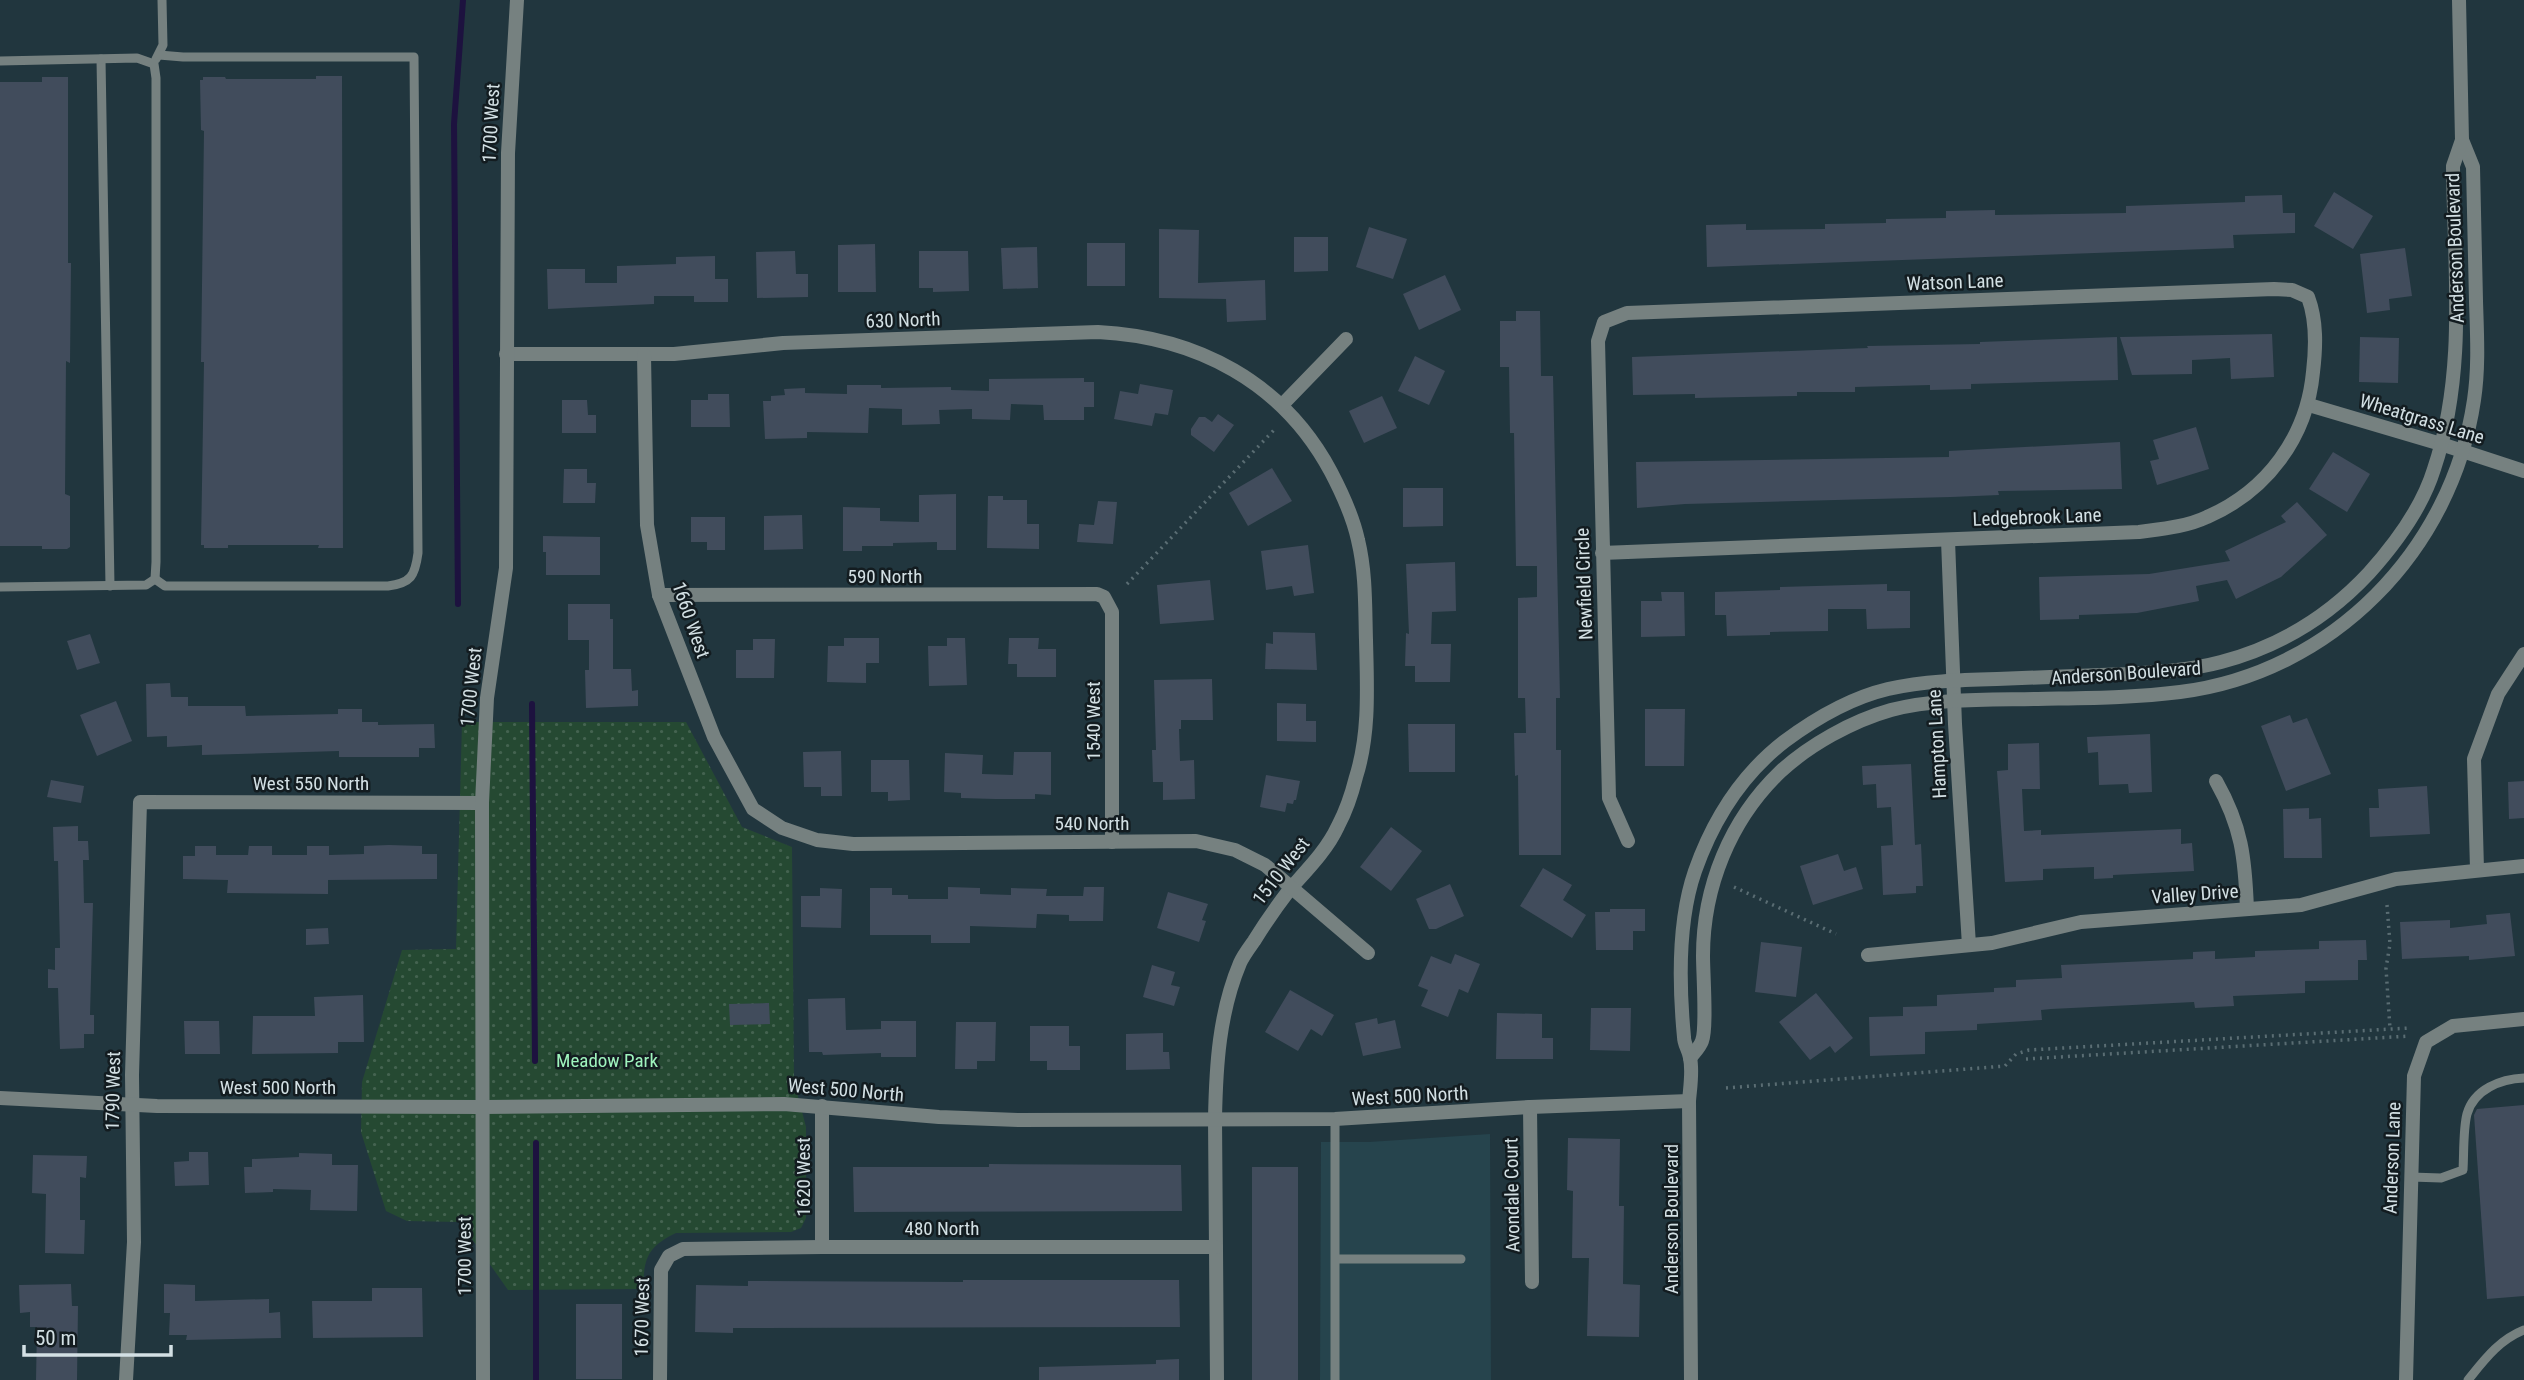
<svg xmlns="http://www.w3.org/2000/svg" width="2524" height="1380" viewBox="0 0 2524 1380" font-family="'Roboto Condensed',sans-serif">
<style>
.built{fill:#26444d}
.park{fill:url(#park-dots)}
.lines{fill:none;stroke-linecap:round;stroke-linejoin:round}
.stream{stroke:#1d123f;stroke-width:6}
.building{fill:#414c5c}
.path{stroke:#5a6d73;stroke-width:3.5;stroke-dasharray:2 5;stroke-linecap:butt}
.service{stroke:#768180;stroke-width:9}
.minor{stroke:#768180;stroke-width:14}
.tertiary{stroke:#768180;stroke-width:14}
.labels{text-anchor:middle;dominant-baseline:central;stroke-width:5;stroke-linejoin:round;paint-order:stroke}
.street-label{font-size:19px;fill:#d3e0e4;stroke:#131c20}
.park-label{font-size:19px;fill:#9ff3bd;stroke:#131c20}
</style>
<defs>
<pattern id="park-dots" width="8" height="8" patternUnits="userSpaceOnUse" patternTransform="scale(1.75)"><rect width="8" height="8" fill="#254932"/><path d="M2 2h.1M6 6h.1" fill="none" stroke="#446350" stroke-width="1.8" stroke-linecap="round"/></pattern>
</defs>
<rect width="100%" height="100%" fill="#21363e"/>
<!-- built -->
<polygon class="built" points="1490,1134 1491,1380 1320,1380 1321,1142 1369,1142"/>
<!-- park -->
<path class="park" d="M462,722H686L742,827L792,847L794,1081L806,1127V1218L801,1228L791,1232L676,1233C647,1247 644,1258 643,1289L508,1290L460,1222L407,1221L386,1211L361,1132L362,1082L402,950L456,949Z"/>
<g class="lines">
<!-- stream -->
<g class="stream">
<polyline points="458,604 454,124 463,0"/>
<polyline points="532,704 535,1061"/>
<polyline points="536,1143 536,1380"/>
</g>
</g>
<!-- building -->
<g class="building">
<polygon points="316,76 342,76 343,548 318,548 319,545 228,545 228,548 204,548 204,545 201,545 204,362 201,362 204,131 201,130 200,80 203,80 203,77 225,77 226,79 316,79"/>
<polygon points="42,77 68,77 68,263 71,263 70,363 66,361 65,494 70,496 70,547 67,549 42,549 42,546 0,546 0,82 42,82"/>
<polygon points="2334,192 2373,216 2353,249 2314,226"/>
<polygon points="2282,195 2283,213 2295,213 2295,233 2233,235 2234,248 1707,267 1706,225 1746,224 1746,230 1825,229 1825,224 1886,223 1886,219 1946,218 1946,211 1995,210 1995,215 2126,213 2126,206 2245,202 2245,196"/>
<polygon points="1369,227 1407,239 1393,279 1356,267"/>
<polygon points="1159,229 1199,230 1198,283 1265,280 1266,320 1227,322 1226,299 1159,298"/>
<polygon points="1294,237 1328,237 1328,271 1294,272"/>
<rect x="1087" y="243" width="38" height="43"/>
<polygon points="875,244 876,292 838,292 838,245"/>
<polygon points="1037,247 1038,288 1003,289 1001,248"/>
<polygon points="2405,248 2412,296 2389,299 2390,310 2367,313 2360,254"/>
<polygon points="795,251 796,274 808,274 808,297 757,298 756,252"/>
<polygon points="919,251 968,251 969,291 933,292 933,288 919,288"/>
<polygon points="715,256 715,279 728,279 728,302 694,302 694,296 654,296 654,304 548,309 547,269 585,269 585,283 617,283 617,266 676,264 676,257"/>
<polygon points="1445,275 1461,310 1419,330 1403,294"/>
<polygon points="1516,311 1540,311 1541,376 1553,376 1560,698 1556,698 1556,750 1561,750 1561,855 1519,855 1518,775 1515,776 1514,733 1526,733 1525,698 1518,698 1518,598 1537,597 1537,566 1516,566 1514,433 1510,433 1509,367 1500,367 1500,321 1516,321"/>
<polygon points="2272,334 2274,377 2231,379 2230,358 2192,360 2192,374 2132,375 2120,337"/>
<polygon points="2117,337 2118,380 1971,384 1971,389 1930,390 1930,385 1855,387 1855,392 1797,392 1797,396 1695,398 1695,394 1633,395 1632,357 1868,348 1867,346 1980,344 1980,342"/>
<polygon points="2360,337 2399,338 2398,383 2359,382"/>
<polygon points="1415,356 1445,371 1429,405 1398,391"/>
<polygon points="1084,378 1084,382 1094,382 1094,407 1084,407 1084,420 1044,420 1043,405 1011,404 1010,420 972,419 972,409 939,410 940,424 902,425 902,409 869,408 868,433 807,432 807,438 765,439 763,401 771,401 771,396 785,395 784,389 805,388 805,393 847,394 847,385 881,385 881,388 951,387 951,390 989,391 989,379"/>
<polygon points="1140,384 1173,390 1168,415 1155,413 1152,426 1114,419 1120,391 1138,394"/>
<polygon points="708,394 729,394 730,427 691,427 691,400 708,400"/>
<polygon points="1382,396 1397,428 1364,443 1349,411"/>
<polygon points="562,400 587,400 588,415 596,415 596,433 562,433"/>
<polygon points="1218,414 1234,425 1214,452 1191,435 1191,429 1199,417 1205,417 1212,422"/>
<polygon points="2196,427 2209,469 2157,485 2150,461 2159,459 2153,440"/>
<polygon points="2120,442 2122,489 1998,491 1999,495 1951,497 1685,504 1637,508 1636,462 1949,457 1949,451"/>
<polygon points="2333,452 2370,474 2347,512 2309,489"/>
<polygon points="1272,468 1292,501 1248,526 1229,493"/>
<polygon points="564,469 587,469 587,483 596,483 595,503 563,503"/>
<polygon points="1403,488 1443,488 1443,526 1403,527"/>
<polygon points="956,494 956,550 937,550 937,542 893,543 893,546 862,546 862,551 843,551 843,507 880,508 880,521 919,522 919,495"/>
<polygon points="988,496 1003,496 1003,500 1027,500 1027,524 1039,524 1039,549 987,548"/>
<polygon points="1098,501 1117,502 1113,544 1077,542 1079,524 1094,525"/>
<polygon points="2297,502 2327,535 2281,577 2236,599 2227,580 2196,586 2199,601 2137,613 2079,615 2079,619 2040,620 2039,577 2149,574 2230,561 2225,551 2286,522 2281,516"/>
<polygon points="802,515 803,549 764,550 764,516"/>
<polygon points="691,517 725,517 725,550 707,550 707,542 691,542"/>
<polygon points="543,536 600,537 600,575 546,575 546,552 543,552"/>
<polygon points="1308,545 1314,593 1294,596 1292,586 1266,590 1261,551"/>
<polygon points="1455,562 1456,611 1432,612 1431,644 1451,644 1450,682 1415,682 1415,666 1405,666 1406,633 1409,634 1406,564"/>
<polygon points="1210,580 1214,620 1160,624 1157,585"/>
<polygon points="1887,584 1887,591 1910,591 1910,628 1867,629 1866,609 1828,609 1828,631 1770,632 1770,635 1727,636 1726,615 1715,615 1715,592 1780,590 1780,587"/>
<polygon points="1661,592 1684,592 1685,636 1641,637 1641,601 1662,601"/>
<polygon points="568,604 610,604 610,619 613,619 613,669 631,669 632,691 638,690 638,706 586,708 585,670 589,670 589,640 568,640"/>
<polygon points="1273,632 1315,633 1317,670 1265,669 1266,643 1273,644"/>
<polygon points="90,634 100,663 77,670 67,641"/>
<polygon points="844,638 879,638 879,663 866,663 866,683 827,682 828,646 844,646"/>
<polygon points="947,638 965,638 967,685 929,686 928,646 947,646"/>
<polygon points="1009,638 1039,638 1038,649 1056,649 1056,677 1017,677 1017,664 1008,664"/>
<polygon points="753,639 775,639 774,678 736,678 736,650 753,650"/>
<polygon points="1212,679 1213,720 1181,720 1181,729 1179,729 1180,761 1194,760 1195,799 1163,800 1163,782 1153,782 1152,750 1156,750 1154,680"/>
<polygon points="170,683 171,697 188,697 188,706 245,706 246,716 338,714 338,709 362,709 362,722 378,722 378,725 434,724 435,748 419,748 419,757 339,757 339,751 202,755 202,745 167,747 167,736 147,737 146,684"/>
<polygon points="116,701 132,741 97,756 80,715"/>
<polygon points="1277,703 1306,704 1306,721 1316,721 1316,742 1277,741"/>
<polygon points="1645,709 1685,709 1684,766 1645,766"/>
<polygon points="2290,715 2293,723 2307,718 2331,774 2286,791 2261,726"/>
<polygon points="1408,724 1455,724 1455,772 1409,772"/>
<polygon points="2150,734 2152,792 2129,793 2128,784 2099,785 2098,752 2088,753 2087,737"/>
<polygon points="2039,743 2040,789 2022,789 2024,831 2041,830 2041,835 2181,829 2181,844 2192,843 2194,871 2113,875 2113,878 2094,879 2094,867 2043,869 2043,880 2005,882 1997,771 2008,770 2008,744"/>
<polygon points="841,751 842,796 821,796 821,787 804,787 803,752"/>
<polygon points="1014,752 1051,752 1051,795 1035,794 1035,799 995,799 961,798 961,793 944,792 945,753 983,755 982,774 1013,775"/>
<polygon points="871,760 909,760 910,800 888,801 888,792 871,792"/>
<polygon points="1911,764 1915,845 1921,844 1923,886 1916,886 1916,893 1883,895 1881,846 1893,845 1891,807 1877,808 1876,784 1863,785 1862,766"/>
<polygon points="1266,775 1300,781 1296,800 1294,800 1293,804 1287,803 1285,812 1260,807"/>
<polygon points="51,780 84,786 81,803 47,797"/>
<polygon points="2524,781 2524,818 2509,819 2508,782"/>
<polygon points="2427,786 2430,834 2370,837 2369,808 2379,808 2378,789"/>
<polygon points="2309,808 2309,819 2321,818 2322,858 2284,858 2283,809"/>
<polygon points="78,826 78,841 88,841 89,860 83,860 84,903 93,903 90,1015 94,1015 94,1034 84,1034 84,1048 60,1049 58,988 48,988 48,969 55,970 55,948 60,948 58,861 54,861 53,827"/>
<polygon points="1391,827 1422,851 1391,891 1360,867"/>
<polygon points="389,845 422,846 422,854 437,854 437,879 328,880 328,894 227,893 228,880 183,879 183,856 195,856 195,846 216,846 216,855 248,855 249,846 272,846 272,855 307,855 307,846 329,846 329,855 364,854 364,846"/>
<polygon points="1838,854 1844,871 1856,867 1863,889 1813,905 1800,866"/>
<polygon points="1543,868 1572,885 1563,900 1586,915 1572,938 1520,906"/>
<polygon points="1450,884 1464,916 1436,929 1429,929 1416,899"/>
<polygon points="948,887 980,888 980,894 1011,895 1011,888 1047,889 1046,896 1083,896 1084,887 1104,887 1103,921 1069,921 1069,915 1037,914 1036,928 970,926 970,943 931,943 931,935 870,935 870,888 892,888 892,895 908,895 908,899 948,899"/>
<polygon points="820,888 842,889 841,928 801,927 801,896 820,896"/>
<polygon points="1168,892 1208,904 1202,920 1206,921 1199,942 1157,928"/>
<polygon points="1610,909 1645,909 1645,931 1633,931 1633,950 1596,950 1595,912 1610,912"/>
<polygon points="2510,913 2515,956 2469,960 2469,956 2402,959 2400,922 2450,920 2450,928 2487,924 2486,915"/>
<polygon points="328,928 329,944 306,945 306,929"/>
<polygon points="2366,940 2367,960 2358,960 2358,980 2305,981 2305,993 2233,996 2234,1006 2195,1008 2194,1002 2051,1009 2041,1010 2042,1020 1977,1024 1977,1030 1925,1032 1925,1054 1870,1056 1869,1017 1903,1016 1903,1007 1937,1006 1937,995 1994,992 1994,988 2016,987 2016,980 2062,978 2061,965 2193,959 2193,952 2215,951 2215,959 2255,957 2255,951 2319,949 2319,941"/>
<polygon points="1761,942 1802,947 1796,997 1755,992"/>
<polygon points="1455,954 1480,964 1468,993 1459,989 1448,1017 1421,1006 1428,990 1418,986 1431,956 1451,964"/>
<polygon points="1152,965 1175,972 1171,985 1180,987 1174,1006 1143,997"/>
<polygon points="1290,990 1334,1015 1322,1036 1311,1029 1298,1051 1265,1032"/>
<polygon points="1816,993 1853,1038 1835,1053 1830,1046 1810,1060 1779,1022"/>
<polygon points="363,995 364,1042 338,1042 338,1053 252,1054 253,1016 315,1016 314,997"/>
<polygon points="845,998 846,1030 881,1029 881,1021 916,1021 916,1057 881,1057 881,1053 823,1055 822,1052 809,1052 808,999"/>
<polygon points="769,1003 770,1024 730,1025 729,1004"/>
<polygon points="1591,1008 1631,1008 1630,1051 1590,1050"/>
<polygon points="1497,1013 1542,1014 1542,1038 1553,1038 1553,1059 1496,1059"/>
<polygon points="1377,1018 1378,1024 1395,1020 1401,1048 1363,1056 1355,1023"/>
<polygon points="184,1021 219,1021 220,1054 185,1054"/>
<polygon points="956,1022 996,1022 995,1061 977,1061 977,1069 955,1069"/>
<polygon points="1030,1026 1069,1026 1069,1046 1080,1046 1080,1070 1047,1070 1047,1061 1030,1061"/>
<polygon points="1163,1033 1163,1052 1169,1052 1170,1069 1126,1070 1126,1034"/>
<polygon points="2524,1105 2524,1296 2487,1299 2474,1115 2477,1109"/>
<polygon points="1568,1138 1620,1139 1619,1206 1624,1206 1623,1284 1640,1285 1639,1337 1587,1336 1589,1258 1572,1258 1573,1191 1567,1190"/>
<polygon points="189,1152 208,1152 209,1185 175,1186 174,1162 189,1161"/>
<polygon points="299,1153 332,1154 332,1165 358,1165 357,1211 310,1210 311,1190 273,1189 273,1192 245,1193 244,1167 252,1167 252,1159 299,1157"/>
<polygon points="33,1155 87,1156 86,1178 80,1177 80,1220 85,1220 84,1254 45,1253 46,1194 32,1193"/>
<polygon points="989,1164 1181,1165 1182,1211 854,1212 853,1167 989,1167"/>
<rect x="1252" y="1167" width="46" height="213"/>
<polygon points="963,1280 1179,1280 1180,1327 733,1328 733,1333 695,1332 696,1285 748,1286 748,1281 963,1282"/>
<polygon points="71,1284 72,1306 78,1306 77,1380 36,1380 37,1327 30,1327 30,1312 20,1313 19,1285"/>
<polygon points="164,1284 195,1285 195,1301 269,1299 269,1313 280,1312 281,1338 186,1340 187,1335 169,1335 170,1313 164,1313"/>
<polygon points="372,1288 422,1288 423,1337 313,1338 312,1301 372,1301"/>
<rect x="576" y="1304" width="46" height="75"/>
<polygon points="1179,1359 1179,1380 1039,1380 1039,1367 1156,1364 1156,1360"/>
</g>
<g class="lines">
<!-- path -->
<g class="path">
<polyline points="1127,584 1274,430"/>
<polyline points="1734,887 1836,934"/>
<polyline points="2387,905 2390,944 2386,968 2390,1029"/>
<polyline points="2026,1059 2410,1036"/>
<polyline points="1726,1088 2005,1066 2016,1054 2029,1050 2409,1028"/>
</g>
<!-- service -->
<g class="service">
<polyline points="101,59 110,586"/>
<polyline points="156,59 163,45 162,0"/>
<polyline points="0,61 137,58 154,64 156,78 156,562 155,579 146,585 0,587"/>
<path d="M155,579L165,586H388C411,583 415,576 418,553L414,57H183L159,55"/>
<path d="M2411,1177L2441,1178L2463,1170C2464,1154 2463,1129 2467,1114C2474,1089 2501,1079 2524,1078"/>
<polyline points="1336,1259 1461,1259"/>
<polyline points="1335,1380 1335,1119"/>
<path d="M2468,1380C2485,1359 2499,1340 2524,1330"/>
</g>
<!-- minor -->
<g class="minor">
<path d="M506,354H674L783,343L1098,332C1197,337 1283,382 1331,472C1342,493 1353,517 1358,540C1366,573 1365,607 1366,640C1367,685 1370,733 1356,777C1352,793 1346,811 1338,826C1327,850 1307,870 1290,889C1277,906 1265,923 1254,941C1249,948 1243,956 1240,963C1219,1013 1216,1066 1215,1119L1217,1380"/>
<polyline points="644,355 647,525 659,595 714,737 753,809 782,828 817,840 853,844 1196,841 1235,850 1265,865 1368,953"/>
<polyline points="1282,405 1346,339"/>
<polyline points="2309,405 2441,444 2524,471"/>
<polyline points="1948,540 1955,724 1969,945"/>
<path d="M1602,553L2139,532C2161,529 2186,527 2207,517C2267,491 2307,437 2313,372C2316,347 2317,321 2308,297L2292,290L2274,289L1627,313L1604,322L1598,341L1609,798L1628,841"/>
<polyline points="659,595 1097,594 1104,597 1112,612 1112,842"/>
<path d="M2216,781C2242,827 2245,858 2247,909"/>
<polyline points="2477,869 2474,759 2498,694 2524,654"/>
<polyline points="1868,955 1992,943 2081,922 2301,905 2396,879 2524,866"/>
<polyline points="1689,1101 1691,1380"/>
<polyline points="822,1106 822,1247"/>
<polyline points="1530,1107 1532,1282"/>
<polyline points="126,1380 134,1242 132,1075 140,802 482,803"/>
<polyline points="483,1380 482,803 487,698 506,568 508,153 517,0"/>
<polyline points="660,1380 661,1270 669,1256 683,1249 822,1247 1216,1247"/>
<polyline points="2406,1380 2414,1076 2426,1042 2453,1026 2524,1019"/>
</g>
<!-- tertiary -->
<g class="tertiary">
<path d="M1690,1058C1694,1053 1700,1047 1702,1041C1707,1029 1703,973 1703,956C1703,887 1730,820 1780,772C1809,745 1852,721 1891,710C1937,698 1990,700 2038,699C2085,698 2133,698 2180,692C2332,673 2452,550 2474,400C2479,367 2477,334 2476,301C2475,256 2474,211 2473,167L2462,140"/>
<path d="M0,1098L157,1106L483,1107L784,1104L939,1117L1019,1120L1335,1119L1530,1107L1689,1101C1690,1088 1693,1071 1690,1058C1689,1050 1684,1045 1684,1037C1679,985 1678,920 1695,871C1713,820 1742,774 1785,741C1816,718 1850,698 1888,689C1924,681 1960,680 1997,679C2040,677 2084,676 2127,674C2159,672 2191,670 2221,662C2278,647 2329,616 2369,573C2396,543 2422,508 2434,469C2467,372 2454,267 2453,166L2462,140L2459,0"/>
</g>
</g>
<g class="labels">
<!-- street labels -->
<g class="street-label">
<text transform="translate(491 123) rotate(-87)">1700 West</text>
<text transform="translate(2455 248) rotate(-92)">Anderson Boulevard</text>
<text transform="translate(1955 282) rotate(-2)">Watson Lane</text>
<text transform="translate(903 320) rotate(-2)">630 North</text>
<text transform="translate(2422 419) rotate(17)">Wheatgrass Lane</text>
<text transform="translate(2037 517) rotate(-2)">Ledgebrook Lane</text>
<text x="885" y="576">590 North</text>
<text transform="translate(1584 584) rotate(-92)">Newfield Circle</text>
<text transform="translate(691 620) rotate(71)">1660 West</text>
<text transform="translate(2126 673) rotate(-4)">Anderson Boulevard</text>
<text transform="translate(471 687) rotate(-84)">1700 West</text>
<text transform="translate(1093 721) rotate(-90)">1540 West</text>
<text transform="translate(1937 744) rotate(-93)">Hampton Lane</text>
<text x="311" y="783">West 550 North</text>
<text x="1092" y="823">540 North</text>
<text transform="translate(1281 871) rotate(-52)">1510 West</text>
<text transform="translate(2195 894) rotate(-4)">Valley Drive</text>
<text x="278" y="1087">West 500 North</text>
<text transform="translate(846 1090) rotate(5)">West 500 North</text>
<text transform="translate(113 1091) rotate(-89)">1790 West</text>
<text transform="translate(1410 1096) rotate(-3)">West 500 North</text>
<text transform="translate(2392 1158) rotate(-88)">Anderson Lane</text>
<text transform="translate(803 1177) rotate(-90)">1620 West</text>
<text transform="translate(1512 1195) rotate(-91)">Avondale Court</text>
<text transform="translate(1671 1219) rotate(-90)">Anderson Boulevard</text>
<text x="942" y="1228">480 North</text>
<text transform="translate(464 1256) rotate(-90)">1700 West</text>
<text transform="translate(642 1317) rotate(-89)">1670 West</text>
</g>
<!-- park labels -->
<g class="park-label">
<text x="607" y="1060">Meadow Park</text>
</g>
</g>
<!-- scale -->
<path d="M24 1345v10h147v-10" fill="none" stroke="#d3e0e4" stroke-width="3.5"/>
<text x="35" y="1345" font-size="21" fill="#d3e0e4" stroke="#131c20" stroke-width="5" paint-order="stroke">50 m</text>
</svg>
